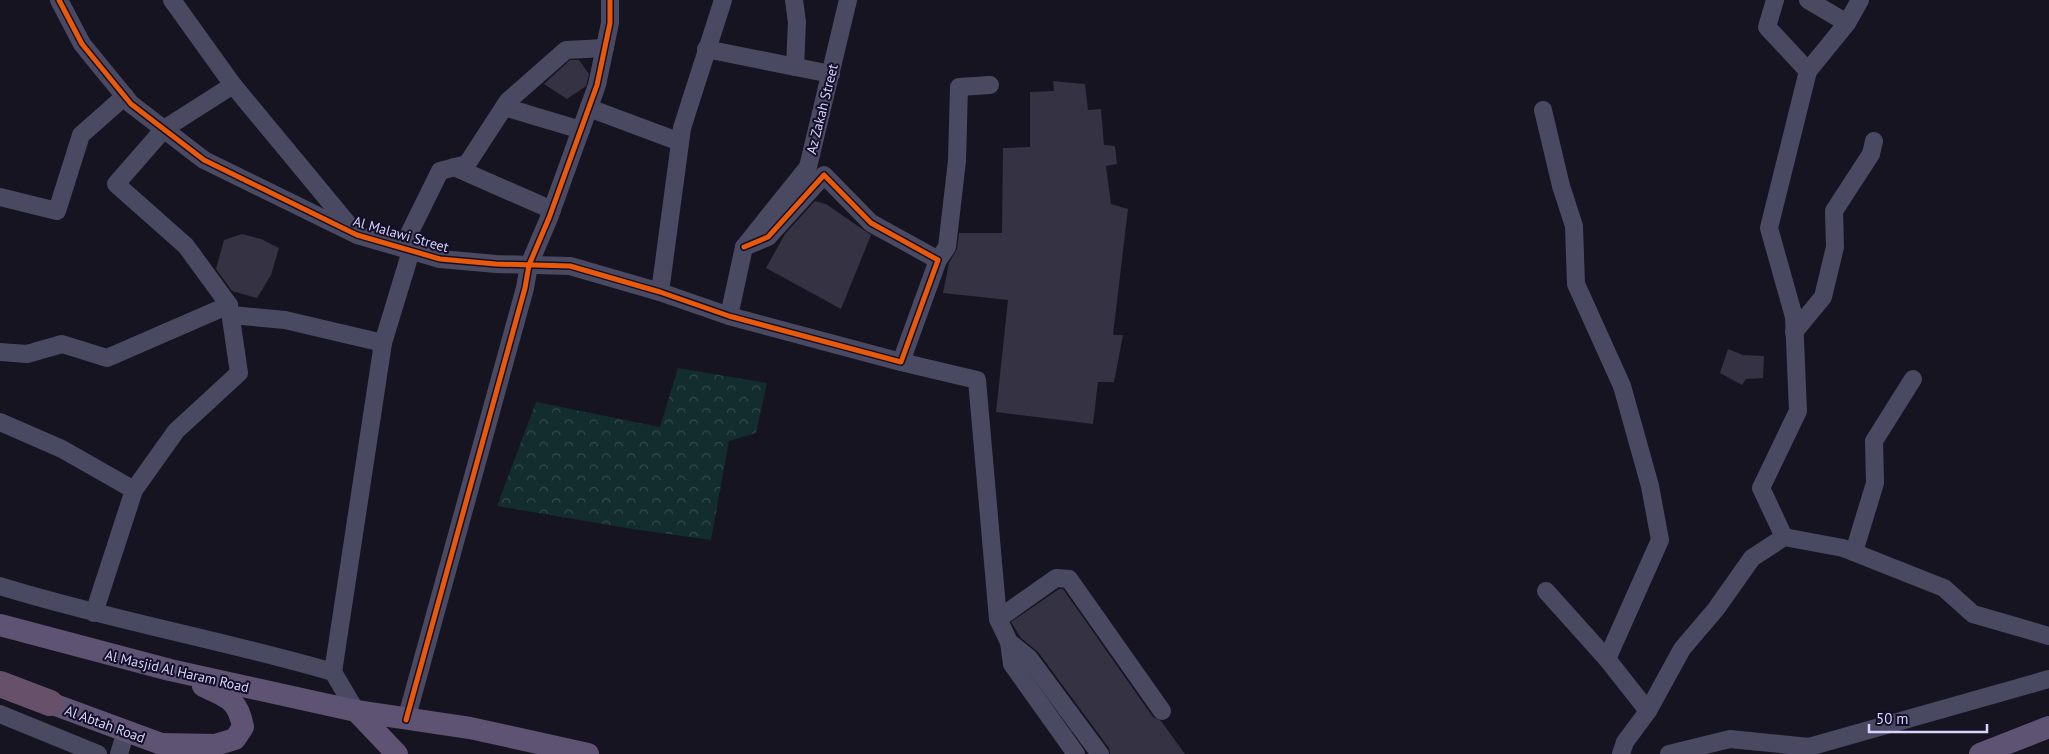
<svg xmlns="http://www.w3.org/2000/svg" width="2049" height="754" viewBox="0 0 2049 754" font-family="'PT Sans',sans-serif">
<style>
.forest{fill:url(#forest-crowns)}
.building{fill:#343243}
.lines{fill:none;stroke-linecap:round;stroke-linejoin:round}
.minor{stroke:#4a4962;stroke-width:18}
.major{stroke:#5e5373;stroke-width:22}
.highway{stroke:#67516a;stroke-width:26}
.cycleway-casing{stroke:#130f26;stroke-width:8}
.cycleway{stroke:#e8590c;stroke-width:5}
.labels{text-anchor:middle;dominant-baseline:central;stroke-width:4;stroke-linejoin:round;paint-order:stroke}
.street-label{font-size:14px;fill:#d9d4ff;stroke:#130f26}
</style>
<defs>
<pattern id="forest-crowns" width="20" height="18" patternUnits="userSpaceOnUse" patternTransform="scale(1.25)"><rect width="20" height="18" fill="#132c2d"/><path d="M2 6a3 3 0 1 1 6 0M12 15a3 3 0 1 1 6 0" fill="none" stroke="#354a4c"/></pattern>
</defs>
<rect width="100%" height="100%" fill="#161421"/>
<!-- forest -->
<polygon class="forest" points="678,368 767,383 756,433 729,441 711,540 633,529 497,506 536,402 660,427"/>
<!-- building -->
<g class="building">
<polygon points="570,60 579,60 589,74 586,86 567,99 544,84"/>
<polygon points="1053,81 1085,84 1088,110 1101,109 1104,145 1115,146 1117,164 1106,166 1111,204 1128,209 1113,335 1123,335 1114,382 1098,382 1093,424 996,412 1008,300 943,293 949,263 957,249 959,233 1002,233 1003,148 1030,147 1030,92 1054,91"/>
<polygon points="815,201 826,204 871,235 841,309 766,268 785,234"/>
<polygon points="242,234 261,239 279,248 271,275 257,298 232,291 216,269 224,240"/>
<polygon points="1728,349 1743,355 1764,356 1763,378 1746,379 1742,385 1720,373"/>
<polygon points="1059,589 1063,589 1153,717 1161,721 1185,754 1110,754 1109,748 1038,652 1021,638 1011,622"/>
</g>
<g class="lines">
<!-- minor -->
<g class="minor">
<polyline points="59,0 82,44 131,104 204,160 357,235 440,259 496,264 570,266 660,292 729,316 901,362 938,260 871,223 824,175 768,237 744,247"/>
<polyline points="172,0 233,85 353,230"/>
<polyline points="794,0 797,22 795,67"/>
<polyline points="1775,0 1767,27 1808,71"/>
<polyline points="1808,0 1847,23"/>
<polyline points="706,49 831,74"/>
<polyline points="504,107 581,130"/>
<polyline points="589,108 680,142"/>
<polyline points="1543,110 1561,186 1574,226 1576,284 1622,386 1650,486 1660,540 1607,659 1648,711"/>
<polyline points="454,167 552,210"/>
<polyline points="0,197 57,211 81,135 125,96"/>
<polyline points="402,248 440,171 467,164 508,101 566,50 605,48"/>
<polyline points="938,260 947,247 957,161 959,87 990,85"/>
<polyline points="660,292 682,128 723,0"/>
<polyline points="231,315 285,320 383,343"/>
<polyline points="729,316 744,247 808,167 848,0"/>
<polyline points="1794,332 1823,297 1835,247 1834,211 1871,154 1874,141"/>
<polyline points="0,352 27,354 62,344 107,358 229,305"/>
<polyline points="901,362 977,380 998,619"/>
<polyline points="0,422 62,449 134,490"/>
<polyline points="1784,537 1761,488 1798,411 1794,317 1769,228 1808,71 1847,23 1860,0"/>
<polyline points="1854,552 1875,483 1874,441 1913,379"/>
<path d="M0,586C110,620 223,640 333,672L356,711"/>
<polyline points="1546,591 1607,659"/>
<polyline points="94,613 134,490 176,431 239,373 229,305 186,246 116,184 164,129 233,85"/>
<polyline points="1009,642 1012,664 1076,754"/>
<polyline points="333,672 383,343 411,251"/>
<polyline points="0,714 98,754"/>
<polyline points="406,720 525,288 529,265 549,218 597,85 610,23 610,0"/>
<polyline points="119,754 126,731"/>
<polyline points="1100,754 1029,658 1009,642 998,619 1056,578 1069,579 1162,711"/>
<polyline points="1621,754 1625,742 1648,711 1682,649 1716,609 1752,558 1784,537 1843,548 1944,588 1973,614 2049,636"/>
<polyline points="1669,754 1730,739 1809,747 2049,679"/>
</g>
<!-- major -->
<g class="major">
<polyline points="0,625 170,670 356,711 470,728 588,754"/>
<polyline points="50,703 175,749"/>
<polyline points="356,711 397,754"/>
<path d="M161,744L215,745L235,739L243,727C238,699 227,697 203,686"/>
<polyline points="1980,754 2049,727"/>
</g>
<!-- highway -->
<polyline class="highway" points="0,684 50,703"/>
<!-- cycleway casing -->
<g class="cycleway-casing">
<g id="cycleway">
<polyline points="59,0 82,44 131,104 204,160 357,235 440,259 496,264 570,266 660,292 729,316 901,362 938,260 871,223 824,175 768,237 744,247"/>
<polyline points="406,720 525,288 529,265 549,218 597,85 610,23 610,0"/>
</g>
</g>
<!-- cycleway -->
<use href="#cycleway" class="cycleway"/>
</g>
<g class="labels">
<!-- street labels -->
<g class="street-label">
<text transform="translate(822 109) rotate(-76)">Az Zakah Street</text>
<text transform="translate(401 234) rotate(16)">Al Malawi Street</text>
<text transform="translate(177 671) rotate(13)">Al Masjid Al Haram Road</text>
<text transform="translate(105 724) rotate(20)">Al Abtah Road</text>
</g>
</g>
<!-- scale -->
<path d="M1869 724v8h118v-8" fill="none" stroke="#d9d4ff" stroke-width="2.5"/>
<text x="1876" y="724" font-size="15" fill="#d9d4ff" stroke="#130f26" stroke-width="4" paint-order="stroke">50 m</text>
</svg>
